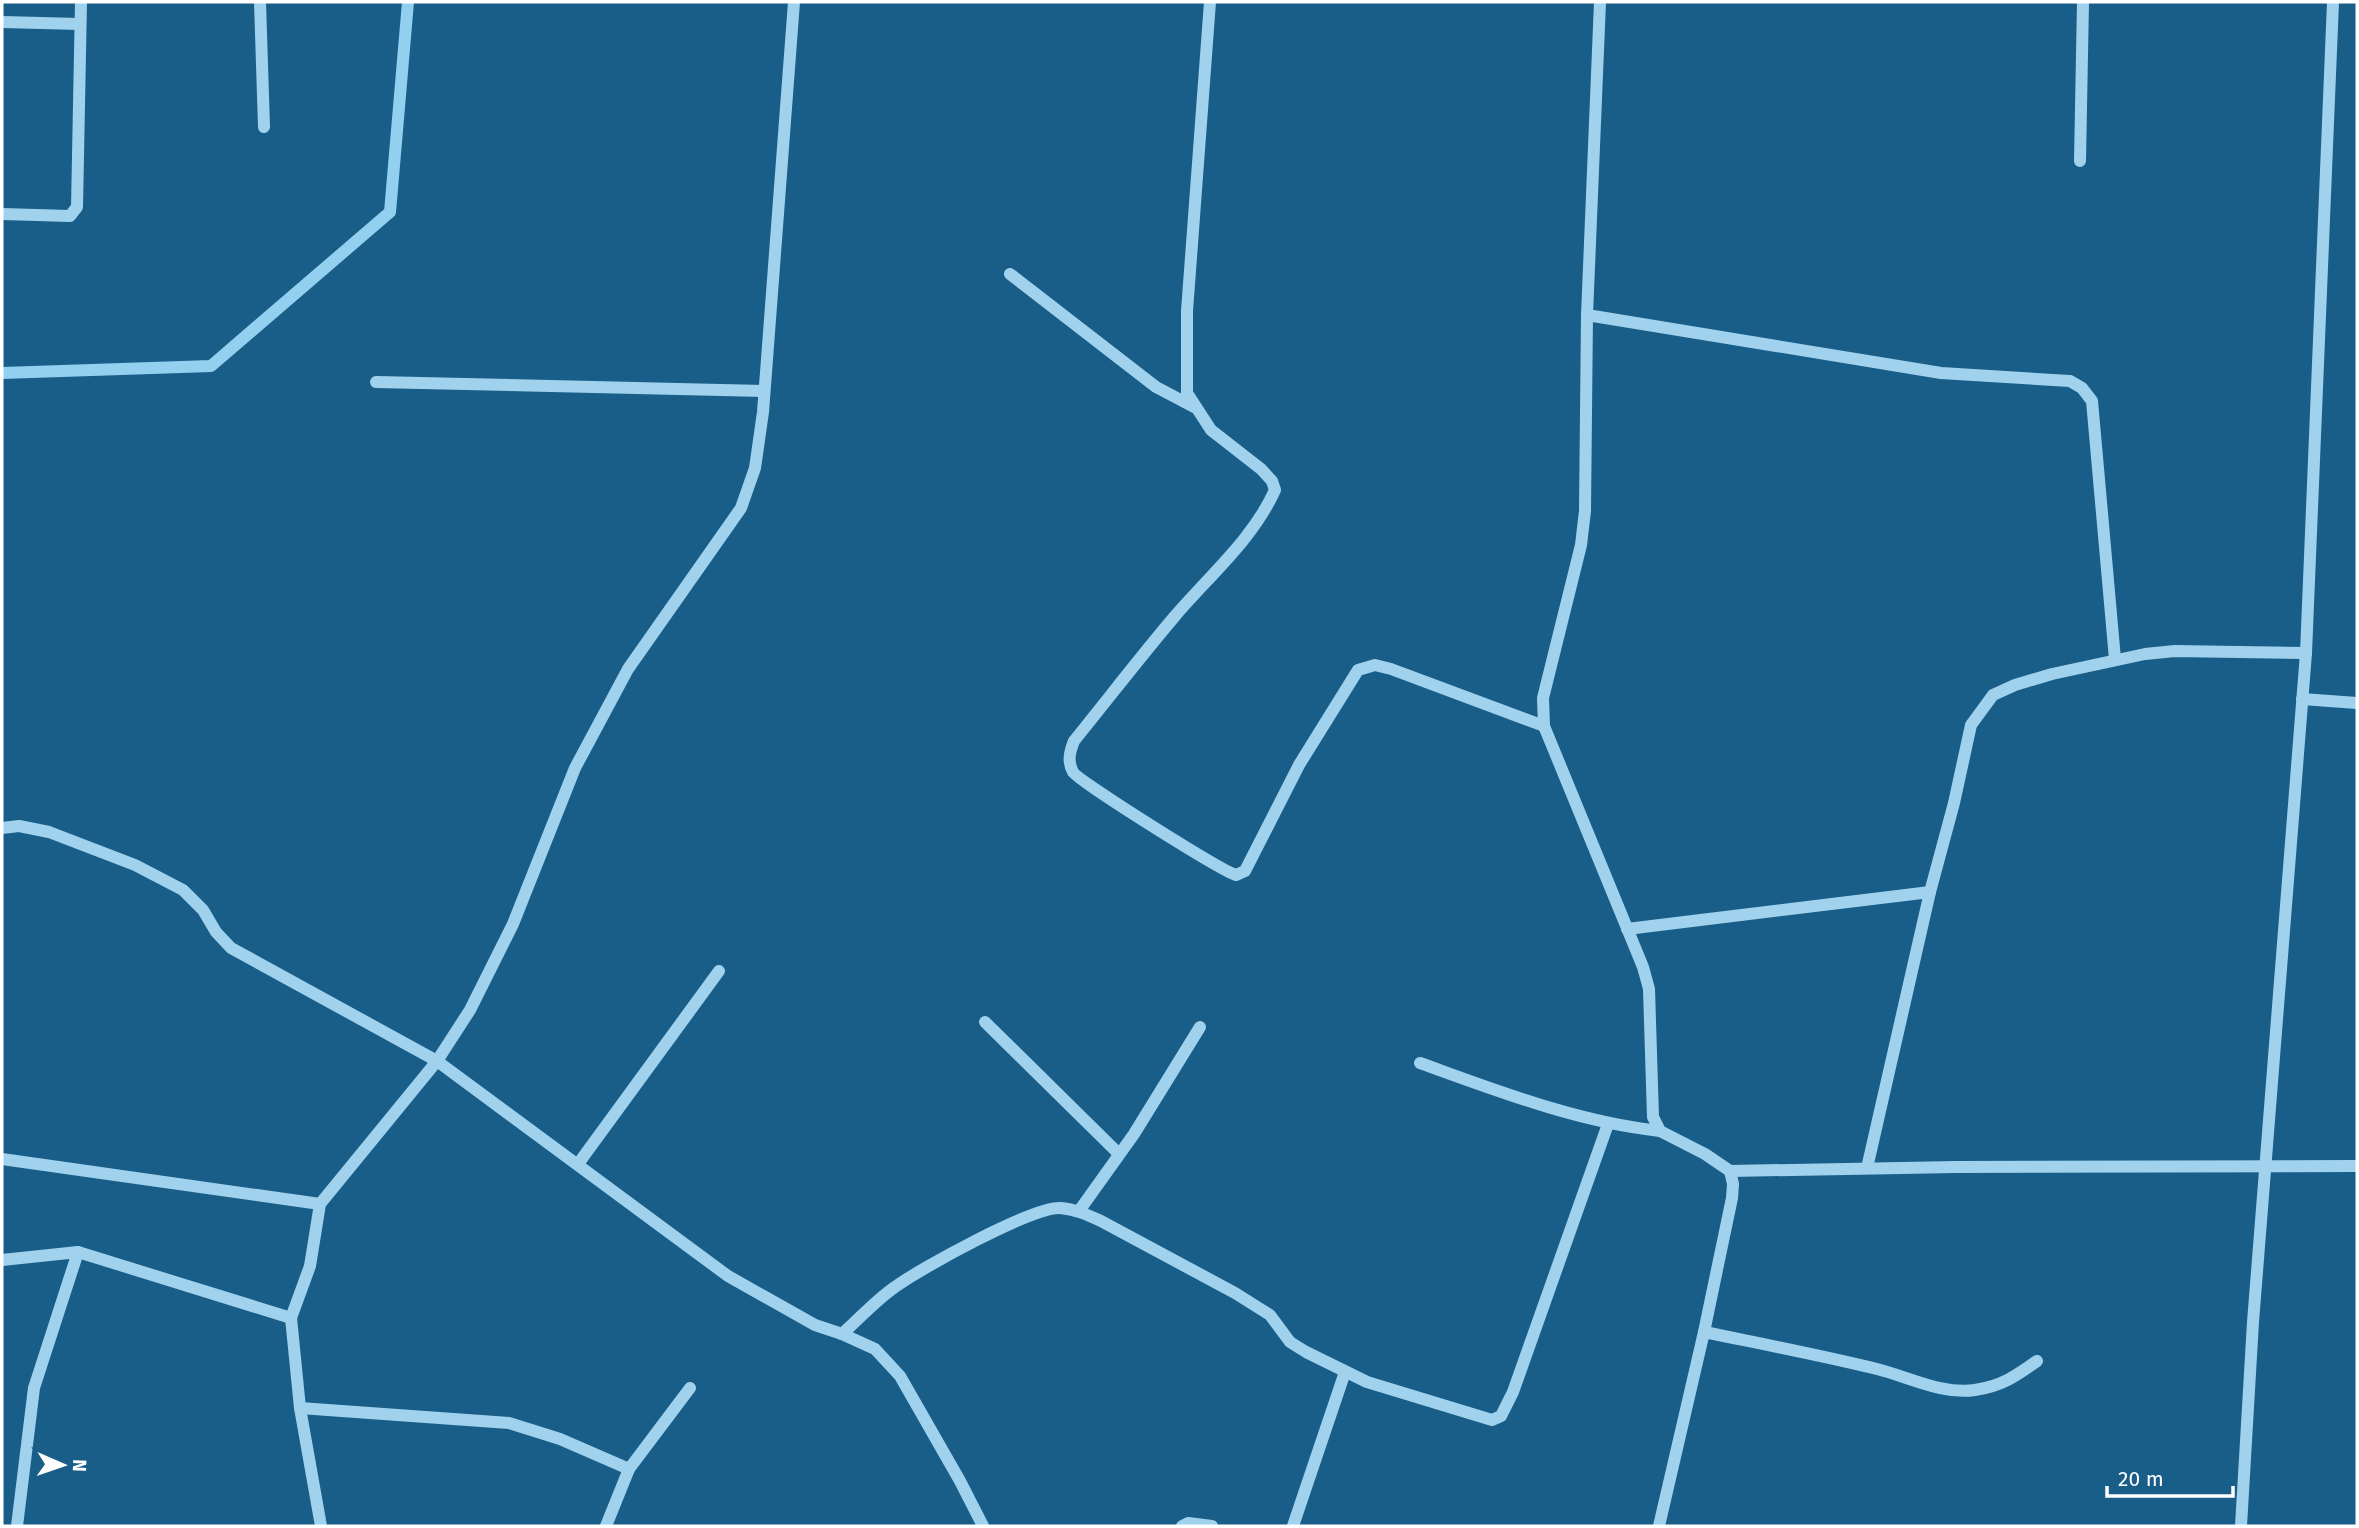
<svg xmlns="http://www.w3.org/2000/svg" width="2359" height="1528" viewBox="0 0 2359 1528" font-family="'Fira Sans',sans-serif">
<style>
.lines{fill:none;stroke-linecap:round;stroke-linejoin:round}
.stream{stroke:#93d0f0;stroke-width:12}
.minor{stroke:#a1d2ed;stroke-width:12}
</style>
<rect width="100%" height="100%" fill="#195e88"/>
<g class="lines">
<!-- stream -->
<polyline class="stream" points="2,373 211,366 390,212 408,2"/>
<!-- minor -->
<g class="minor">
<polyline points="260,2 264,127"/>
<path d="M1210,2L1187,311V393L1211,430L1261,469L1272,481L1275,490C1253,539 1210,575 1175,616C1141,656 1108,699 1074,741C1070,751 1067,761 1073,772C1078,781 1220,870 1236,875L1245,871L1299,765L1358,670L1375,665L1391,669L1544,726"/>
<polyline points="1600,2 1587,315 1585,511 1581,545 1543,698 1544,726 1643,967 1649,989 1653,1117 1660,1131 1705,1154 1730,1171 1733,1184 1732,1198 1704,1332 1659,1526"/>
<polyline points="2,22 80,24"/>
<polyline points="2080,161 2083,2"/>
<polyline points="2,214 70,216 77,207 81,2"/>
<polyline points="1010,274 1156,387 1194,407"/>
<polyline points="1587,315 1941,373 2070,381 2082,388 2092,401 2115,659"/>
<polyline points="376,382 764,391"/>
<polyline points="2302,699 2357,703"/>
<polyline points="2,828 19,826 49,832 135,865 183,890 203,910 216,932 231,948 437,1061 728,1276 815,1325 842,1334 875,1349 900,1376 960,1481 983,1526"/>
<polyline points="1627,929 1930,892"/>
<polyline points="985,1022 1119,1154"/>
<path d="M1420,1063C1498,1091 1577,1122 1660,1131"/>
<polyline points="2,1159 320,1204"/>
<polyline points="578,1164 719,971"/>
<polyline points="1867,1168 1930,892 1954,803 1971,725 1993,695 2015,685 2052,674 2145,654 2175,651 2306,653"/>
<polyline points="1730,1171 1956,1167 2357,1166"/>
<polyline points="1079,1211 1134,1134 1200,1027"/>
<polyline points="2,1260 78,1252 291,1318"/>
<path d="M1704,1332C1762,1344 1820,1355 1877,1369C1909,1377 1942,1395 1975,1390C2002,1386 2016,1376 2037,1361"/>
<path d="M842,1334C859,1319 876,1300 895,1287C921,1268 1032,1207 1060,1208C1075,1209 1088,1215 1101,1221L1235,1293L1270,1315L1290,1342L1306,1352L1367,1382L1492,1420L1501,1416L1513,1392L1608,1124"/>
<polyline points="300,1408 509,1423 560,1439 629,1469"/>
<polyline points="17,1526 34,1388 78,1252"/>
<polyline points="321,1526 300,1408 291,1318 310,1266 320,1204 437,1061 470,1010 513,924 575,768 628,669 741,508 755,468 763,412 794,2"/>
<polyline points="606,1526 629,1469 690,1388"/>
<polyline points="1182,1526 1188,1523 1212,1526"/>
<polyline points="1293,1526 1345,1372"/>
<polyline points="2241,1526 2253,1322 2306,653 2333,2"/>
</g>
</g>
<!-- border -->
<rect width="2359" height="1528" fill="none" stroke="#ffffff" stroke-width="7"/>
<!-- north arrow -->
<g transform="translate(63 1465) rotate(92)" stroke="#195e88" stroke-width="5" paint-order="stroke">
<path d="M0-5L12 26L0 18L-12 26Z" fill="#ffffff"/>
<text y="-10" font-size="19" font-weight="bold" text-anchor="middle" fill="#ffffff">N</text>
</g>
<!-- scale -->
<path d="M2107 1486v10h126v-10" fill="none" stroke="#ffffff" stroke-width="3.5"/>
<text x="2118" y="1486" font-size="21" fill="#ffffff" stroke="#195e88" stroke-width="5" paint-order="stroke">20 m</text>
</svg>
